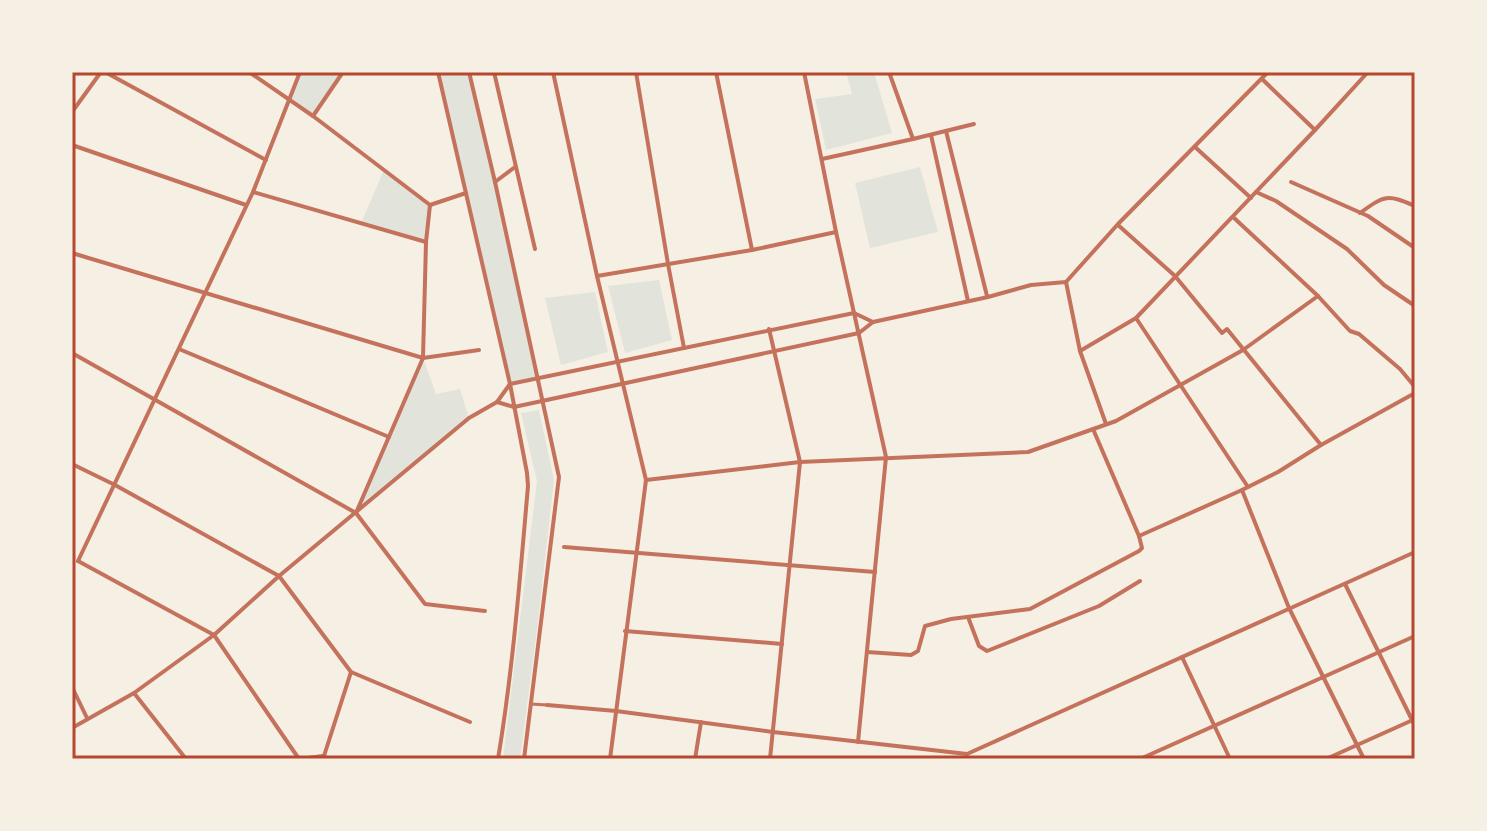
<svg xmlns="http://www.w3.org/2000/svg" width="1487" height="831" viewBox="0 0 1487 831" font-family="Roboto,sans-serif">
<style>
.green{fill:#e2e4dc}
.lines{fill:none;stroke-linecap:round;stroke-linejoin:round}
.pedestrian{stroke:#c5725c;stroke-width:3}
.minor{stroke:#c5725c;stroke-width:4}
.tertiary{stroke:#c5725c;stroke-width:4}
.neatline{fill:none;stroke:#b5482f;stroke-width:3}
</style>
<rect width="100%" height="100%" fill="#f6efe4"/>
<!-- green -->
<g class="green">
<polygon points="300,72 343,72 313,116 289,100"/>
<polygon points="438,72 469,72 537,379 510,384"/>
<polygon points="846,72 874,72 892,133 826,150 815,99 852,94"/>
<polygon points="920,167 938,232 870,248 855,183"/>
<polygon points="384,170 430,205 426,242 361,223"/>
<polygon points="659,280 672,340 625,353 608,286"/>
<polygon points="595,292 608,352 561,365 545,298"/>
<polygon points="423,358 436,394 460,389 469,418 356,513"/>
<polygon points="539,410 554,480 538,622 520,759 503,759 537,481 521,413"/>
</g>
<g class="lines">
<!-- pedestrian -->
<polyline class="pedestrian" points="531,704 547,705"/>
<!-- minor -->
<g class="minor">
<polyline points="105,72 266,160"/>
<polyline points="249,72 313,116 430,205 466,193"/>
<polyline points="494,72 535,249"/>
<polyline points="553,72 597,276 646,480 610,759"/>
<polyline points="636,72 668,264 684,348"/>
<polyline points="716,72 752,250"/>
<polyline points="804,72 836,232 886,457 858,742"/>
<polyline points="889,72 913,139"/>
<polyline points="1262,79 1315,130"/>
<polyline points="72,112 101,72"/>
<polyline points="313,116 343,72"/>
<polyline points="946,131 987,296"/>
<polyline points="931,135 968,301"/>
<polyline points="72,145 246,205"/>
<polyline points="1195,147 1251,198"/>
<polyline points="822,159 913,139 974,124"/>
<polyline points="495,182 515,167"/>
<polyline points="1291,182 1368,216 1415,248"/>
<polyline points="253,192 426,242"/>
<polyline points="1256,192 1276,201 1347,249 1384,285 1415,306"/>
<path d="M1360,213C1385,195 1387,194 1415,206"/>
<polyline points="1233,217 1318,296 1350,331 1359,334 1400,369 1415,387"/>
<polyline points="1118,225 1175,276 1222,333 1227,329 1321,445"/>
<polyline points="72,253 423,358 479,350"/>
<polyline points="597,276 752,250 836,232"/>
<polyline points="1066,282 1080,351 1106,424"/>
<polyline points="1136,318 1248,487"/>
<polyline points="769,329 800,462 770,759"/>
<polyline points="179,349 389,437"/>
<polyline points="1080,351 1136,318 1315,130 1368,72"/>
<polyline points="72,353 356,513 425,604 485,611"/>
<polyline points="510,384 854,313 873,322"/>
<polyline points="514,407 859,333 873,322 988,297 1031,285 1066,282 1118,224 1268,72"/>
<polyline points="1093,429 1139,536"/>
<polyline points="72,464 115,485 279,576 351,672 470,722"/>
<polyline points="646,480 800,462 1028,452 1116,421 1243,350 1318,296"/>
<polyline points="1242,490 1289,608 1364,759"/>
<polyline points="356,513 423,358 426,242 430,205"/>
<polyline points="564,547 875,572"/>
<polyline points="78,561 253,192 300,72"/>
<polyline points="78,561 214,635 299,759"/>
<polyline points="1345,584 1415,726"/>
<polyline points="968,617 979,646 987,651 1099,606 1140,581"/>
<polyline points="625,631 782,644"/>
<polyline points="867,652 911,655 918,651 925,626 951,619 1030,609 1139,551 1142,548 1139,536 1242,490 1278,472 1321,445 1415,393"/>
<polyline points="1182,657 1230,759"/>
<polyline points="72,687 87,718"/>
<polyline points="134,693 186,759"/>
<polyline points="547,705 616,711 773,732 967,754"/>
<polyline points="967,754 1415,552"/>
<polyline points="73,759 75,759"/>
<polyline points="300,759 323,756 330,759"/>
<polyline points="323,759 351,672"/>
<polyline points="695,759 701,722"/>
<polyline points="1140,759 1415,636"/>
<polyline points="1326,759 1415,719"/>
</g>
<!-- tertiary -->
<g class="tertiary">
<path d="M438,72L510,384L527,473L528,486C520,577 513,669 498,759"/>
<polyline points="469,72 495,182 559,477 524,759"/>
<polyline points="497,402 514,407"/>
<polyline points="72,728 134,693 214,635 279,576 469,418 497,402 510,384"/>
</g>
</g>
<!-- border -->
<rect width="1487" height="831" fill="none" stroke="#f6efe4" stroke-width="148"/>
<rect x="74" y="74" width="1339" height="683" class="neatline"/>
</svg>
